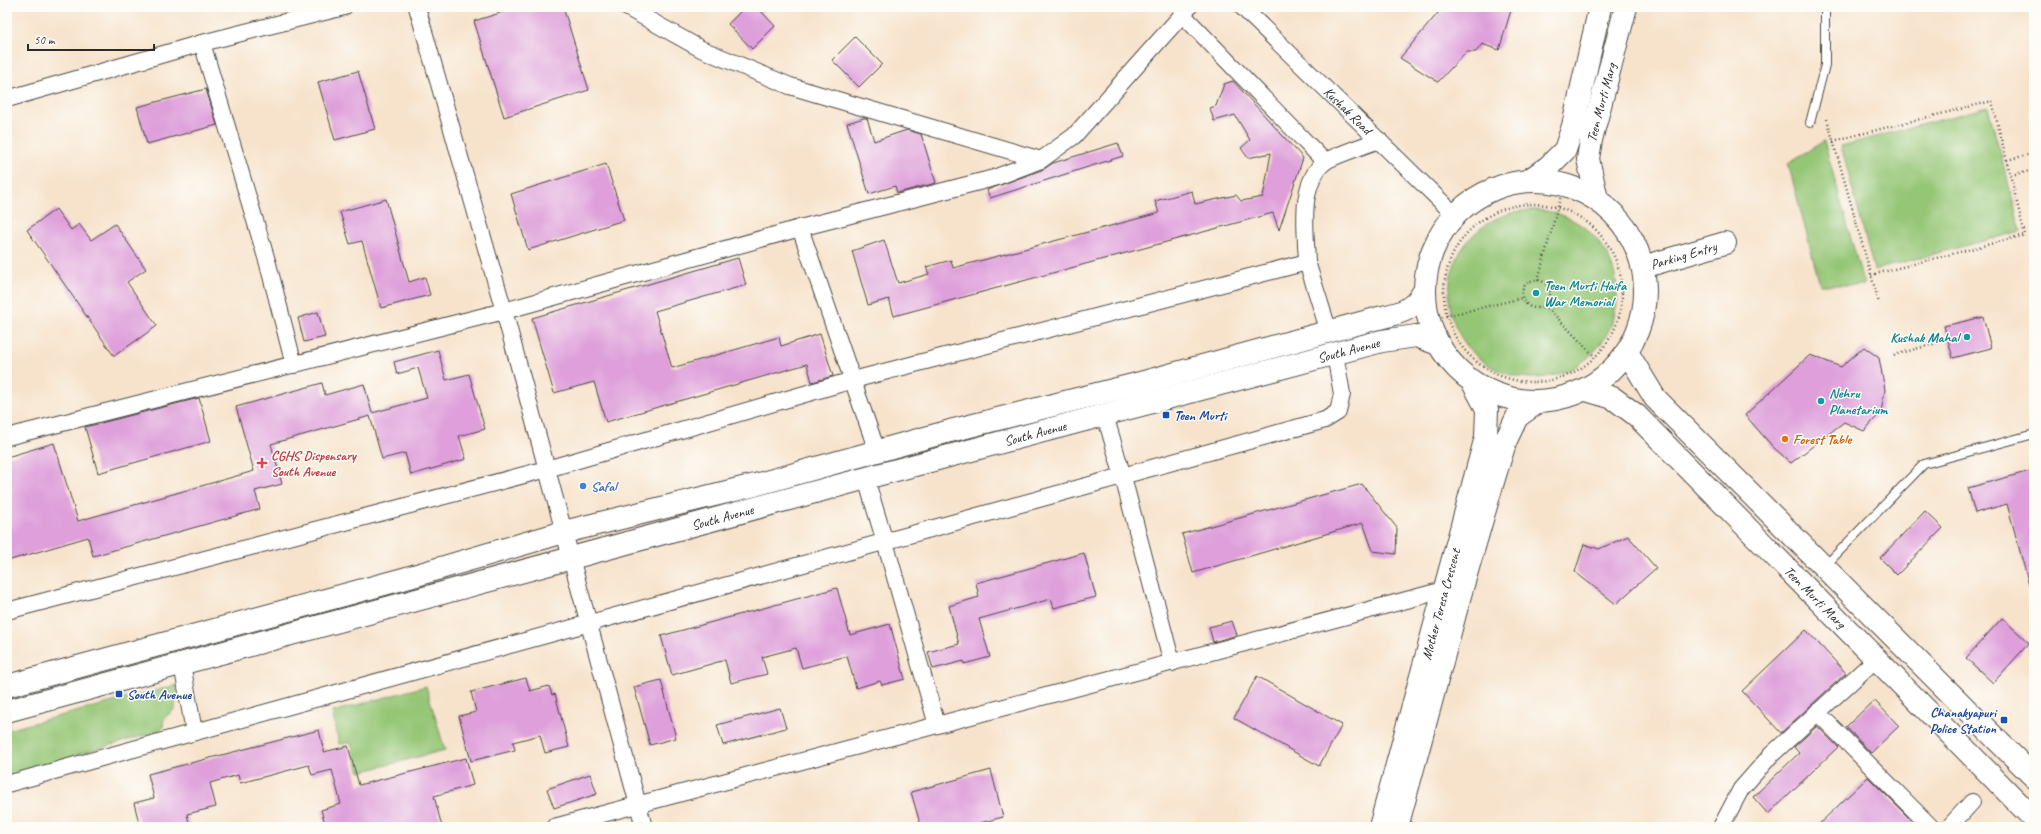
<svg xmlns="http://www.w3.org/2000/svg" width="2041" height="834" viewBox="0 0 2041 834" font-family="Caveat,sans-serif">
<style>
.green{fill:#95c676;stroke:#607850}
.building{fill:#de9fda}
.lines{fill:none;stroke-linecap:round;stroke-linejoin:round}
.service-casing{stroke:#4a4743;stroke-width:10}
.minor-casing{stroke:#4a4743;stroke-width:18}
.secondary-casing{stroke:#4a4743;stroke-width:24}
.path{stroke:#4a4743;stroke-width:2.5;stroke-dasharray:1 3;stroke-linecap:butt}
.service{stroke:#fff;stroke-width:8}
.minor{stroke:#fff;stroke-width:16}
.secondary{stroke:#fff;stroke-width:22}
.culture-dot{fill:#0f9aa8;stroke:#fdfcf7;stroke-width:1.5}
.transit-dot{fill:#1a4fb4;stroke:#fdfcf7;stroke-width:1.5}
.food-dot{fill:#e8710a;stroke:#fdfcf7;stroke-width:1.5}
.health-dot{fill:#e0444e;stroke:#fdfcf7;stroke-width:1.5}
.shop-dot{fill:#3f7fe0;stroke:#fdfcf7;stroke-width:1.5}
.labels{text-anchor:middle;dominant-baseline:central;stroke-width:3;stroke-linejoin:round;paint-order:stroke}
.street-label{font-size:14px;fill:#2b2b2b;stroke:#fdfcf7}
.culture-label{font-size:14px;font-weight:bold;fill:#0d838f;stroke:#fdfcf7;text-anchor:start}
.transit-label{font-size:14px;font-weight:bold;fill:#164399;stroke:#fdfcf7;text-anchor:start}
.food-label{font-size:14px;font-weight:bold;fill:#c56008;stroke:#fdfcf7;text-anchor:start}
.health-label{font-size:14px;font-weight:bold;fill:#be3a42;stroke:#fdfcf7;text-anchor:start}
.shop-label{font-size:14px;font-weight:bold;fill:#366cbe;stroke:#fdfcf7;text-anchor:start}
</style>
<rect width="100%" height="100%" fill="#fdfcf7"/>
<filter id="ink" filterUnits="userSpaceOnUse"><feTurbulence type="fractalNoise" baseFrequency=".025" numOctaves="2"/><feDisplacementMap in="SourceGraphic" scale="8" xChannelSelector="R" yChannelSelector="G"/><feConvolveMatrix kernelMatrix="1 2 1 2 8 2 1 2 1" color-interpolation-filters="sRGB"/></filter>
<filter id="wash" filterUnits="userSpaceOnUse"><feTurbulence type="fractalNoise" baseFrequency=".012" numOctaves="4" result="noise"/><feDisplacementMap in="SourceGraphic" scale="16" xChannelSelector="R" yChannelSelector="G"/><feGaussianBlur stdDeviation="0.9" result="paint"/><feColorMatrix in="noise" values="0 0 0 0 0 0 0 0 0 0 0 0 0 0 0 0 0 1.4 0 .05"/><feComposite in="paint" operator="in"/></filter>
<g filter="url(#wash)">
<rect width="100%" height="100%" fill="#f7e3cc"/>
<!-- green -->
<g class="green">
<polygon points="1988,107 2021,231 1874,270 1841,146"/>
<polygon points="1824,141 1864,285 1820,285 1788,163"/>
<circle cx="1533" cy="294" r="84"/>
<polygon points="177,685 175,709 164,718 163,728 153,733 7,775 7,730"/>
<polygon points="426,686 445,750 360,772 351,743 339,744 332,712"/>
</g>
<g id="blocks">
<!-- building -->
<g class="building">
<polygon points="520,7 563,7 589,90 504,117 474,21"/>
<polygon points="745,7 757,7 775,26 752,49 728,24"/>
<polygon points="1443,7 1512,7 1499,50 1482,44 1476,52 1466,52 1438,82 1400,58"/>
<polygon points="855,37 882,64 859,87 832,60"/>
<polygon points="358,71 375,129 335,140 318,82"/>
<polygon points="1233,81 1303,158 1279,230 1273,213 894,316 889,299 868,305 852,251 884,240 898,283 929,274 926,267 951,260 953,268 1159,213 1155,201 1192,191 1195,204 1236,195 1241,201 1263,197 1271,153 1248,158 1241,148 1250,140 1235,115 1214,121 1210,108 1216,106 1224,84"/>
<polygon points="206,89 217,125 147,144 137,107"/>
<polygon points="864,118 867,118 874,141 907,130 921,134 936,183 897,193 895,186 869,194 847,123"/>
<polygon points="1118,143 1123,156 990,198 987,190 1044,169 1053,163"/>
<polygon points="606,164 624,220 528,250 511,194"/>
<polygon points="386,199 409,282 425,277 430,295 381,308 362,241 350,244 340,212"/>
<polygon points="56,209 71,230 79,224 91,240 115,224 146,269 127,282 157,326 114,356 27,230"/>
<polygon points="738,258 746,285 655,311 672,368 779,337 781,346 820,334 833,376 812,382 807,364 606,422 594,382 554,393 532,318"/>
<polygon points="318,312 325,337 304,342 298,318"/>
<polygon points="1983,317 1991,348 1953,358 1944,326"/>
<polygon points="1864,347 1879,358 1885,390 1881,412 1864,431 1844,422 1791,463 1773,447 1745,415 1810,355 1841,367"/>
<polygon points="438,350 446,380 469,374 485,429 459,436 466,459 411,475 405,453 382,459 370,416 271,444 282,484 255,491 260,509 93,556 88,537 7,561 7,457 54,443 78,521 254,471 236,407 322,383 325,395 364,384 372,413 427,398 418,368 397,374 394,362"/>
<polygon points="199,398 211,441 98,473 85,427"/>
<polygon points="2030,471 2034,487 2034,587 2030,588 2007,504 1975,513 1968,488"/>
<polygon points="1362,484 1397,528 1396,554 1373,551 1363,523 1193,573 1182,534"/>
<polygon points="1925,511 1943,528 1897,575 1880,558"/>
<polygon points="1628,536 1656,568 1616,604 1575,572 1584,544 1599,549"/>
<polygon points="1084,553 1096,597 1054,608 1051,599 979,619 990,657 964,664 964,661 933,669 928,652 959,644 949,606 979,597 976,583"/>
<polygon points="837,588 850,635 890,624 905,679 882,685 880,681 856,688 847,656 802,668 796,648 762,657 767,674 731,683 725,660 672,675 661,636"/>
<polygon points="2002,618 2029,643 1993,683 1966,658"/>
<polygon points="1232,621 1237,635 1213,642 1209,627"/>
<polygon points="1806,630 1846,673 1781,733 1742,691"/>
<polygon points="1257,676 1342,725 1319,766 1234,718"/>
<polygon points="526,678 530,691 549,686 552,695 555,694 569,747 545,753 540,735 513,742 515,750 471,761 459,716 476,712 471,692"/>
<polygon points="661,680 676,738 650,745 634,687"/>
<polygon points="1874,700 1899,726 1871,753 1846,727"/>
<polygon points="780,708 786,728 723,745 717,725"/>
<polygon points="1817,726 1838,747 1768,814 1753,797 1799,753 1794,747"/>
<polygon points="319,730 324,752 348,746 359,785 466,758 473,785 434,796 442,827 326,827 321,810 341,804 332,770 312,775 309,765 240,783 238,775 210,783 216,807 187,814 190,827 140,827 134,803 154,798 148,774"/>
<polygon points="991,770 1003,817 964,827 921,827 911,792"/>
<polygon points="590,774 597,794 554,808 547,789"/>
<polygon points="1868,777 1918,827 1816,827"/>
</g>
</g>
</g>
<g filter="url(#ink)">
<use href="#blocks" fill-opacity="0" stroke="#4a4743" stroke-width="1"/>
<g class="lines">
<!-- service casing -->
<g class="service-casing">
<g id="service">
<polyline points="1810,123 1825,65 1825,7"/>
<polyline points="1825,566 1924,464 2034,434"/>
</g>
</g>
<!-- minor casing -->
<g class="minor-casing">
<g id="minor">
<polyline points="417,7 504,311 644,827"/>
<polyline points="626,7 701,49 790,86 1041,160"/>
<path id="s1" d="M1242,7L1454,214"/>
<polyline points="1183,15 1325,162"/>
<polyline points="202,43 268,264 294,365"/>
<polyline points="7,99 202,43 344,7"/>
<polyline points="800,228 877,451"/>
<path d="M1307,262C1306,230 1298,186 1324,162C1331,157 1368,144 1379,140"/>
<polyline points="1105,415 1123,477 1172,663"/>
<polyline points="7,437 504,311 800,228 994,178 1041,160 1074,136 1189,7"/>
<polyline points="866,479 885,542 937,725"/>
<polyline points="7,611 547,469 853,380 1307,262 1329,332"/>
<polyline points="182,664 194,732"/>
<polyline points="1817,712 1931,827"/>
<polyline points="7,784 1325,420 1338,412 1342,394 1335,354"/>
<polyline points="554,827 1444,590"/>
<polyline points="1721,827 1741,789 1771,755 1876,659"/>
<polyline points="1949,827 1972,802"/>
</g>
</g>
<!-- secondary casing -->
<g class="secondary-casing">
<g id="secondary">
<polyline points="1529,180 1548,167 1565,150 1573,126 1600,7"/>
<circle cx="1535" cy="291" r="110"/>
<path id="s2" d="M1597,199L1588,159L1591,140L1626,7"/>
<path id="s3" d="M1643,267L1725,243"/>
<polyline points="1627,352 1655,398 2034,777"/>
<path id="s4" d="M1586,390L1613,398L1636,415L2034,819"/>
<path d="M7,686L403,579L564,532L755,485L950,431L1133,385L1375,319C1398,313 1411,313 1424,291"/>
<path id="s5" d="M7,711L885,473L1382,341L1416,336L1438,344"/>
<path id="s6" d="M1380,827L1486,437L1487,409L1473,383"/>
<polyline points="1397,827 1462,588 1495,475 1506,440 1517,417 1538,402"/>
</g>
</g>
<!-- path -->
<g class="path">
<polyline points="1827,119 1879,303"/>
<polyline points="1833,141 1992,101 2025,235 1871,275"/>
<polyline points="2007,160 2034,153"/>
<polyline points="2011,175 2034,170"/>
<circle cx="1533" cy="293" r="89"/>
<polyline points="1538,280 1564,184"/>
<circle cx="1536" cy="294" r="14"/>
<polyline points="1545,305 1595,357"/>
<polyline points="1430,320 1522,298"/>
<polyline points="1894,355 1937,343"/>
</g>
<!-- service -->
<use href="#service" class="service"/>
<!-- minor -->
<use href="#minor" class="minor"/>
<!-- secondary -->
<use href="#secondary" class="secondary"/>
</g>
</g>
<!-- markers -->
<g class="culture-dot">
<circle cx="1536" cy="293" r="4"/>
<circle cx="1967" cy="337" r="4"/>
<circle cx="1821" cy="401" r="4"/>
</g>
<g class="transit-dot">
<rect x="1162" y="411" width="8" height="8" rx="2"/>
<rect x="115" y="690" width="8" height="8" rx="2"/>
<rect x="2000" y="716" width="8" height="8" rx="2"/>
</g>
<circle class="food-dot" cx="1785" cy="439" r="4"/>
<path class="health-dot" d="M260 457h4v4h4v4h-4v4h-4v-4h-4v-4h4z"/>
<circle class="shop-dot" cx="583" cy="486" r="4"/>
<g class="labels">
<!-- street labels -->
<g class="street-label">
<text stroke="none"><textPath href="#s2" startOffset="99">Teen Murti Marg</textPath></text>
<text stroke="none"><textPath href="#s1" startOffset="148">Kushak Road</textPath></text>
<text stroke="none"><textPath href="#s3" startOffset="42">Parking Entry</textPath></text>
<text stroke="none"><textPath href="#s5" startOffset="1389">South Avenue</textPath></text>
<text stroke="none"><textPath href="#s5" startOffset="1065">South Avenue</textPath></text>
<text stroke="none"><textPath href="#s5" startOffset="741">South Avenue</textPath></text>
<text stroke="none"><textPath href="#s4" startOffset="312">Teen Murti Marg</textPath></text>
<text stroke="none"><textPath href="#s6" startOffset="231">Mother Teresa Crescent</textPath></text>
</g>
<!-- culture labels -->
<g class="culture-label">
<text x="1544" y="285">Teen Murti Haifa<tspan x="1544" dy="16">War Memorial</tspan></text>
<text x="1959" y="337" text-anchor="end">Kushak Mahal</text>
<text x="1829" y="393">Nehru<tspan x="1829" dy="16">Planetarium</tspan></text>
</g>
<!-- transit labels -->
<g class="transit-label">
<text x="1174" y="415">Teen Murti</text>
<text x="127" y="694">South Avenue</text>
<text x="1996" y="712" text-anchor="end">Chanakyapuri<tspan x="1996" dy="16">Police Station</tspan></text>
</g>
<!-- food labels -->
<g class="food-label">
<text x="1793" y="439">Forest Table</text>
</g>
<!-- health labels -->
<g class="health-label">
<text x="271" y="455">CGHS Dispensary<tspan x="271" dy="16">South Avenue</tspan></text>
</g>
<!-- shop labels -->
<g class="shop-label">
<text x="591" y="486">Safal</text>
</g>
</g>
<!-- margin -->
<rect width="2041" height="834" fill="none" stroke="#fdfcf7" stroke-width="24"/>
<!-- scale -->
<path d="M28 44v6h126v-6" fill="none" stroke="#2b2b2b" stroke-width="2"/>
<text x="34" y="44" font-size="12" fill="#2b2b2b" stroke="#fdfcf7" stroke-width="3" paint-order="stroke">50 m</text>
</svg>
